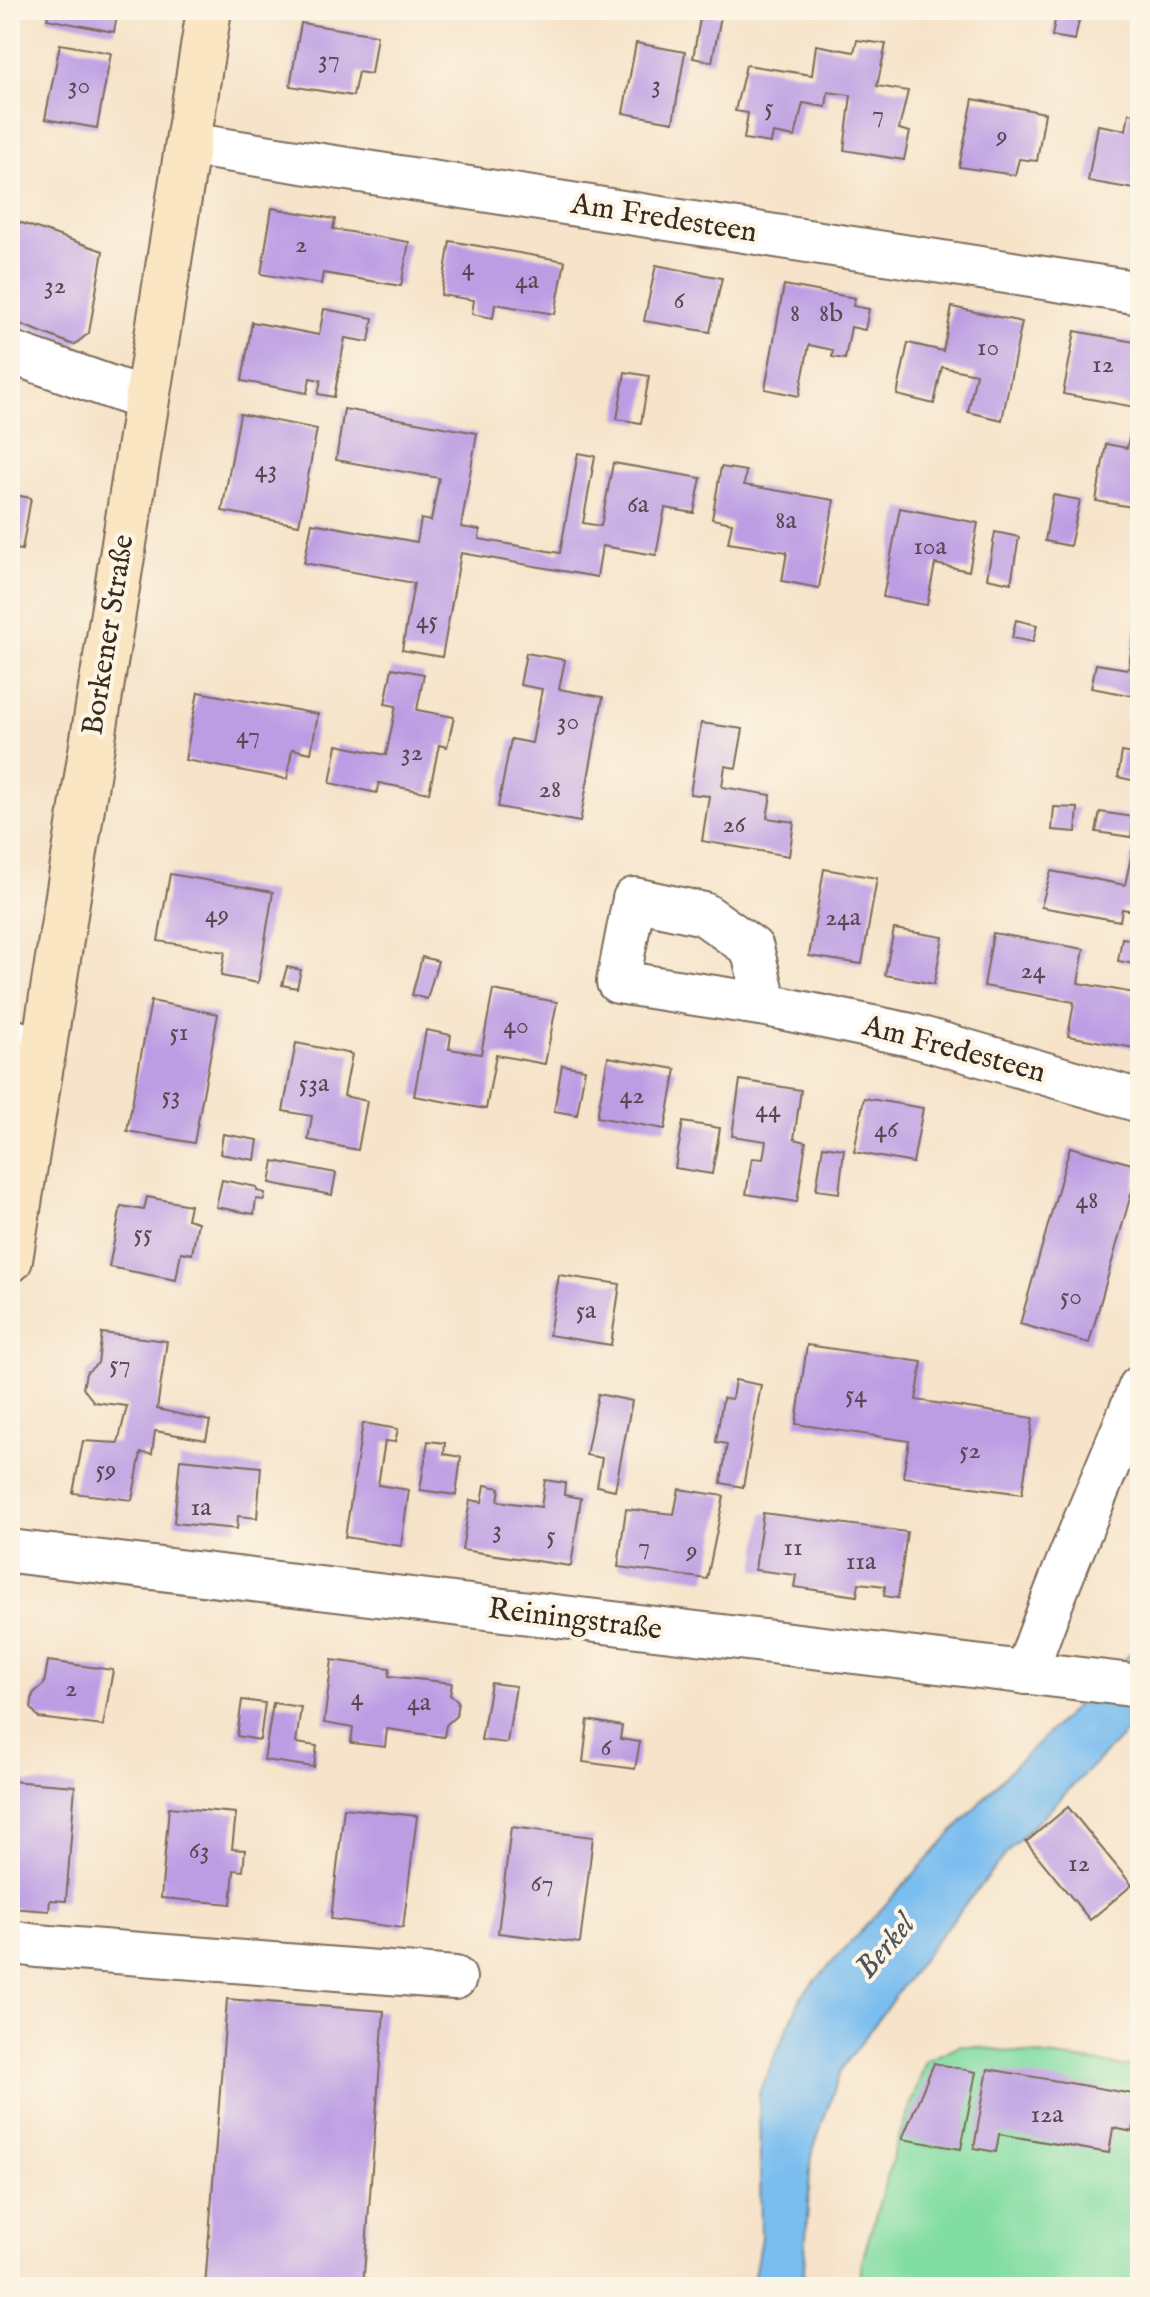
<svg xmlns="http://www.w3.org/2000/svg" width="1150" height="2297" viewBox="0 0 1150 2297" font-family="'IM FELL English',serif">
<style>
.green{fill:#82dda3;stroke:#5e8460;stroke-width:2}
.water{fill:#7abdef;stroke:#5a7486;stroke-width:2}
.building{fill:#bc9de4}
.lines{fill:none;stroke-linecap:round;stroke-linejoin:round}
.street-casing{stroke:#7c6b5a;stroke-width:46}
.secondary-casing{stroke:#7c6b5a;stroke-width:48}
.street{stroke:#fff;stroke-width:42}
.secondary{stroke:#fbe6c4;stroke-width:44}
.labels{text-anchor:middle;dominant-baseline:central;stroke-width:8;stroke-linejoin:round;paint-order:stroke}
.number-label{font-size:26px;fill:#5b4750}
.street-label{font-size:30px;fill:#3b2a1e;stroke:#fcf5e5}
.water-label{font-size:32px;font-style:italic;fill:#4e565d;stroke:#fcf5e5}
</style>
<rect width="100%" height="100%" fill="#fcf5e5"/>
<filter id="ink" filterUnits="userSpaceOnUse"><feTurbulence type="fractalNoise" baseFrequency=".0125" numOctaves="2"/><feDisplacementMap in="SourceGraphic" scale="16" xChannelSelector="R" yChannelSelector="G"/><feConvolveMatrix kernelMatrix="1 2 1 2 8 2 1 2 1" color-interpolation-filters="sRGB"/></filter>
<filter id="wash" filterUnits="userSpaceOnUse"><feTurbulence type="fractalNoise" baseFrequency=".006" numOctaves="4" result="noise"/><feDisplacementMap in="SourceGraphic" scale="32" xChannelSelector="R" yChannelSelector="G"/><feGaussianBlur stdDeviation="1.8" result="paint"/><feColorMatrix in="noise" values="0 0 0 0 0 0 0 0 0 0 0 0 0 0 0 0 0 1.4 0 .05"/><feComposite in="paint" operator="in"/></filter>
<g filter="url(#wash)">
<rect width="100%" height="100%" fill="#f6e3c9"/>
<!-- green -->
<polygon class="green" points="960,2045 1140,2068 1140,2287 859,2287 862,2261 898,2140 926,2061"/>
<!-- water -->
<polygon class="water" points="1140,1644 1140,1718 1011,1848 938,1938 841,2070 811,2156 803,2287 752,2287 761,2237 759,2093 802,1995 1008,1772"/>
<g id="blocks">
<!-- building -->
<g class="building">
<polygon points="49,10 118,10 114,32 47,19"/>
<polygon points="1057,10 1081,10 1075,40 1052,36"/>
<polygon points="701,13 721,16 712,62 693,58"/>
<polygon points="301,23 377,35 371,74 358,72 353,96 290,86"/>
<polygon points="857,40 886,44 877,86 908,91 899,129 910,132 904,160 844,150 851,95 828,92 826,107 803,103 795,137 773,133 771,143 744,139 748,113 735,111 746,65 812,75 816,45 854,52"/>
<polygon points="636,43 685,52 673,122 623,113"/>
<polygon points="60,44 111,53 97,128 45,119"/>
<polygon points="973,99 1045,113 1037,161 1019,159 1015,175 959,167"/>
<polygon points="1129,113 1140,115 1140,190 1088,181 1098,125 1126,130"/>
<polygon points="272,208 335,219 333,229 409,242 401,286 323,273 321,284 261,274"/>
<polygon points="10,219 103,251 89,333 74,345 10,320"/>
<polygon points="450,241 565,261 555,314 495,304 493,318 472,314 474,300 441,295"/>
<polygon points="656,265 722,278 710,332 644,321"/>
<polygon points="784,285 855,298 853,306 869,309 865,330 851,327 845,359 832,357 833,350 809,345 799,396 765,389"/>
<polygon points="952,307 1022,322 1002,420 968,412 976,374 942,367 934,404 897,395 908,343 943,351"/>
<polygon points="324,309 373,318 369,342 345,338 334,397 318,394 321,380 310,378 307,393 242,381 252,322 319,335"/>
<polygon points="1075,331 1140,343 1138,508 1096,501 1106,444 1127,448 1135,407 1063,394"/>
<polygon points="625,372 649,376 641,423 617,419"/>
<polygon points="344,409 477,433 461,527 480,530 479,539 560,553 578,453 595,456 583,523 601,526 613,463 701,478 694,513 665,508 656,555 602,546 597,577 461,553 442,657 402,650 414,583 304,563 312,523 417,542 421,519 431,521 439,478 336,460"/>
<polygon points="240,414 317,429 299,525 222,511"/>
<polygon points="721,467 746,471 744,485 834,500 819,588 782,581 787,552 728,543 732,523 712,519"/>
<polygon points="10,494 31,498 22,550 10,548"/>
<polygon points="1053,495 1080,500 1070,546 1045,541"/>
<polygon points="900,508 978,523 969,571 935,564 927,605 883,597"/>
<polygon points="995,532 1019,537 1011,583 987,578"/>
<polygon points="1138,615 1140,697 1091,688 1096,664 1128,669"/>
<polygon points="1016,620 1037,625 1033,642 1012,638"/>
<polygon points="526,653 565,660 559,689 603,697 580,822 498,807 511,739 532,743 542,689 520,685"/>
<polygon points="392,668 424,674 417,710 454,717 447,747 439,745 429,793 379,783 377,793 330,783 337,745 386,755 396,706 385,704"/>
<polygon points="198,692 318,714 311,753 292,749 287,779 185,760"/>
<polygon points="701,723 743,729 736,768 725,766 722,787 771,795 767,818 794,822 789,856 702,841 709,796 690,794"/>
<polygon points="1122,752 1140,755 1140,782 1118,777"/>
<polygon points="1054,807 1078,808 1076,832 1052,830"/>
<polygon points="1100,812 1134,817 1131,837 1096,832"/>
<polygon points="1132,852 1140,853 1140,912 1122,909 1120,921 1041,907 1051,871 1125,885"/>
<polygon points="824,869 877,878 862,964 809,956"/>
<polygon points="170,874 273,892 258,983 221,976 225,952 158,941"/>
<polygon points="894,929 943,937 934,984 885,975"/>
<polygon points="993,933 1084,949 1078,983 1140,994 1140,1049 1068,1036 1074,1002 984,986"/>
<polygon points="1122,938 1140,941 1140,965 1118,961"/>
<polygon points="422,957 438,961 427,999 412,995"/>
<polygon points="287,967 301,970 297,988 282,985"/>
<polygon points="493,990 557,1002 545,1064 496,1055 486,1109 414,1096 426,1030 451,1035 449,1049 481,1054"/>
<polygon points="151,1001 218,1014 194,1143 127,1131"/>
<polygon points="296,1043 352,1054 344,1096 367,1101 358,1150 308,1140 312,1116 283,1111"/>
<polygon points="608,1057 676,1069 665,1129 597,1117"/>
<polygon points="562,1065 585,1069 577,1115 554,1111"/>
<polygon points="740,1080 801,1090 794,1139 806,1142 797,1202 746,1194 752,1158 763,1159 766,1141 732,1136"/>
<polygon points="864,1098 923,1108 913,1163 854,1152"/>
<polygon points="683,1122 720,1128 712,1174 675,1168"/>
<polygon points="223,1134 258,1140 255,1160 220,1154"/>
<polygon points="823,1146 844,1149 839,1193 816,1190"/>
<polygon points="1070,1147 1139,1166 1089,1343 1020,1324"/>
<polygon points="274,1161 336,1173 332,1195 270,1183"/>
<polygon points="222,1180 257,1187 257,1191 265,1193 264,1200 256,1199 254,1214 216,1207"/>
<polygon points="147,1197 190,1205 187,1219 198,1222 192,1254 181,1252 176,1280 109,1267 121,1206 144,1210"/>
<polygon points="559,1275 620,1284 611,1345 549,1335"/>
<polygon points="102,1333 167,1341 157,1409 210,1421 206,1440 155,1431 152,1454 141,1453 132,1500 73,1493 83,1441 118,1443 127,1406 94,1402 83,1388 86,1373 98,1363"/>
<polygon points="807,1345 922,1362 916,1400 1033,1418 1022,1494 903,1477 909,1441 796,1424"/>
<polygon points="735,1380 761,1385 743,1487 721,1483 727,1444 716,1442 723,1398 732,1399"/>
<polygon points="598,1394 632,1401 615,1490 597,1486 602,1458 586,1455"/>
<polygon points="363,1423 398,1429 395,1442 385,1441 378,1485 409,1490 401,1546 345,1537"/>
<polygon points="428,1441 445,1443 444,1454 461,1457 456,1495 420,1490"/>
<polygon points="180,1459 261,1467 257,1518 238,1516 237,1529 174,1523"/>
<polygon points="545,1480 565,1483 564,1495 581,1498 571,1566 462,1550 470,1500 482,1502 485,1485 500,1488 498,1501 541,1507"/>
<polygon points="679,1489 724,1496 707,1579 618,1567 626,1509 674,1514"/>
<polygon points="763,1513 907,1532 898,1598 884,1596 885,1586 859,1583 857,1596 794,1587 796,1575 755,1570"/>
<polygon points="332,1660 390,1668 389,1676 452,1683 450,1695 458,1701 456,1716 446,1725 444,1737 387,1729 385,1747 351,1743 353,1728 324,1723"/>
<polygon points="48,1661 113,1670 103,1726 39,1718 31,1708 33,1694 44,1684"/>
<polygon points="491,1683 516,1686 507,1743 481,1740"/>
<polygon points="242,1700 265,1703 260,1740 237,1736"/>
<polygon points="273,1703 301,1707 296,1743 317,1746 314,1767 264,1760"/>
<polygon points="588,1720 622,1726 620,1739 640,1742 635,1769 583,1762"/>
<polygon points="10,1781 75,1786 66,1901 50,1900 49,1911 10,1908"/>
<polygon points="169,1807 236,1813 232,1849 245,1850 243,1871 234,1870 231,1904 161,1898"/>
<polygon points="1068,1807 1132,1885 1090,1920 1026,1842"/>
<polygon points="344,1808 417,1816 403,1928 331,1919"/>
<polygon points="511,1827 593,1837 580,1943 498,1933"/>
<polygon points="227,1999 384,2011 363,2287 205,2287"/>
<polygon points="934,2063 976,2072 961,2149 902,2139"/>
<polygon points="988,2069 1139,2095 1133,2132 1113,2128 1109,2153 999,2134 996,2152 974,2148"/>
</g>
</g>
</g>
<g filter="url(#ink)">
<use href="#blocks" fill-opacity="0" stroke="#7c6b5a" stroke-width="2"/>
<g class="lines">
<!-- street casing -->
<g class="street-casing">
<g id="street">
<polyline points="188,144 1140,293"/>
<polyline points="10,352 147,400"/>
<polyline points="766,1005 752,948 704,914 634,899 618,982 766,1005 911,1035 1140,1101"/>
<polyline points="10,1039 44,1052"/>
<polyline points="10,1551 1140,1686"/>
<path d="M1026,1673C1059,1576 1102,1483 1140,1387"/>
<polyline points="10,1942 37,1946 455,1978"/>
</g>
</g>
<!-- secondary casing -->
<g class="secondary-casing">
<polyline id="secondary" points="10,1260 209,10"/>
</g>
<!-- street -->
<use href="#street" class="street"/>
<!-- secondary -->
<use href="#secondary" class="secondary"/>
</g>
</g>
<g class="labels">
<!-- number labels -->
<g class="number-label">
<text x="329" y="59">37</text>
<text x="656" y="84">3</text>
<text x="79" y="85">30</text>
<text x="769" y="107">5</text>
<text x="878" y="114">7</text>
<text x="1002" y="135">9</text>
<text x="301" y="244">2</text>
<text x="468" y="267">4</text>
<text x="527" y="280">4a</text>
<text x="55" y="285">32</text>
<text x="679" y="300">6</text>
<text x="795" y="313">8</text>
<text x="831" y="313">8b</text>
<text x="988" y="347">10</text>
<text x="1103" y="364">12</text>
<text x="266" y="469">43</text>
<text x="638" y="504">6a</text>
<text x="786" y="520">8a</text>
<text x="930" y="546">10a</text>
<text x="427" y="620">45</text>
<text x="568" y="721">30</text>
<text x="248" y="735">47</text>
<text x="412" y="752">32</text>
<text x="550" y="789">28</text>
<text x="734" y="824">26</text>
<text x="217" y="914">49</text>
<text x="843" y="917">24a</text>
<text x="1033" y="970">24</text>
<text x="516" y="1025">40</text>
<text x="179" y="1032">51</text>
<text x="314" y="1083">53a</text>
<text x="171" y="1095">53</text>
<text x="632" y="1095">42</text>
<text x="768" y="1109">44</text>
<text x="886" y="1129">46</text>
<text x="1087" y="1200">48</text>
<text x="143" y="1233">55</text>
<text x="1071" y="1296">50</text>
<text x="586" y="1310">5a</text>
<text x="120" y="1364">57</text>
<text x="856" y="1394">54</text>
<text x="970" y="1450">52</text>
<text x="106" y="1469">59</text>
<text x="201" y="1507">1a</text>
<text x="497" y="1529">3</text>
<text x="551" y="1535">5</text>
<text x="644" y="1546">7</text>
<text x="793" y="1547">11</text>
<text x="692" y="1550">9</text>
<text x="861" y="1561">11a</text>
<text x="71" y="1688">2</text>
<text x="357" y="1697">4</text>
<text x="419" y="1702">4a</text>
<text x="606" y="1747">6</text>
<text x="199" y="1850">63</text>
<text x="1079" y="1863">12</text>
<text x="542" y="1883">67</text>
<text x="1047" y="2114">12a</text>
</g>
<!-- street labels -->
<g class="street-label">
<text transform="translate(664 219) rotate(9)">Am Fredesteen</text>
<text transform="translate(109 635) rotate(-81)">Borkener Straße</text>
<text transform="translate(954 1050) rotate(15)">Am Fredesteen</text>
<text transform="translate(575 1620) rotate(7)">Reiningstraße</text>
</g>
<!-- water labels -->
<g class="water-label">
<text transform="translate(886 1947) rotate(-50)">Berkel</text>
</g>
</g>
<!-- margin -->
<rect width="1150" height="2297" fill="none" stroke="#fcf5e5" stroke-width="40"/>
</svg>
